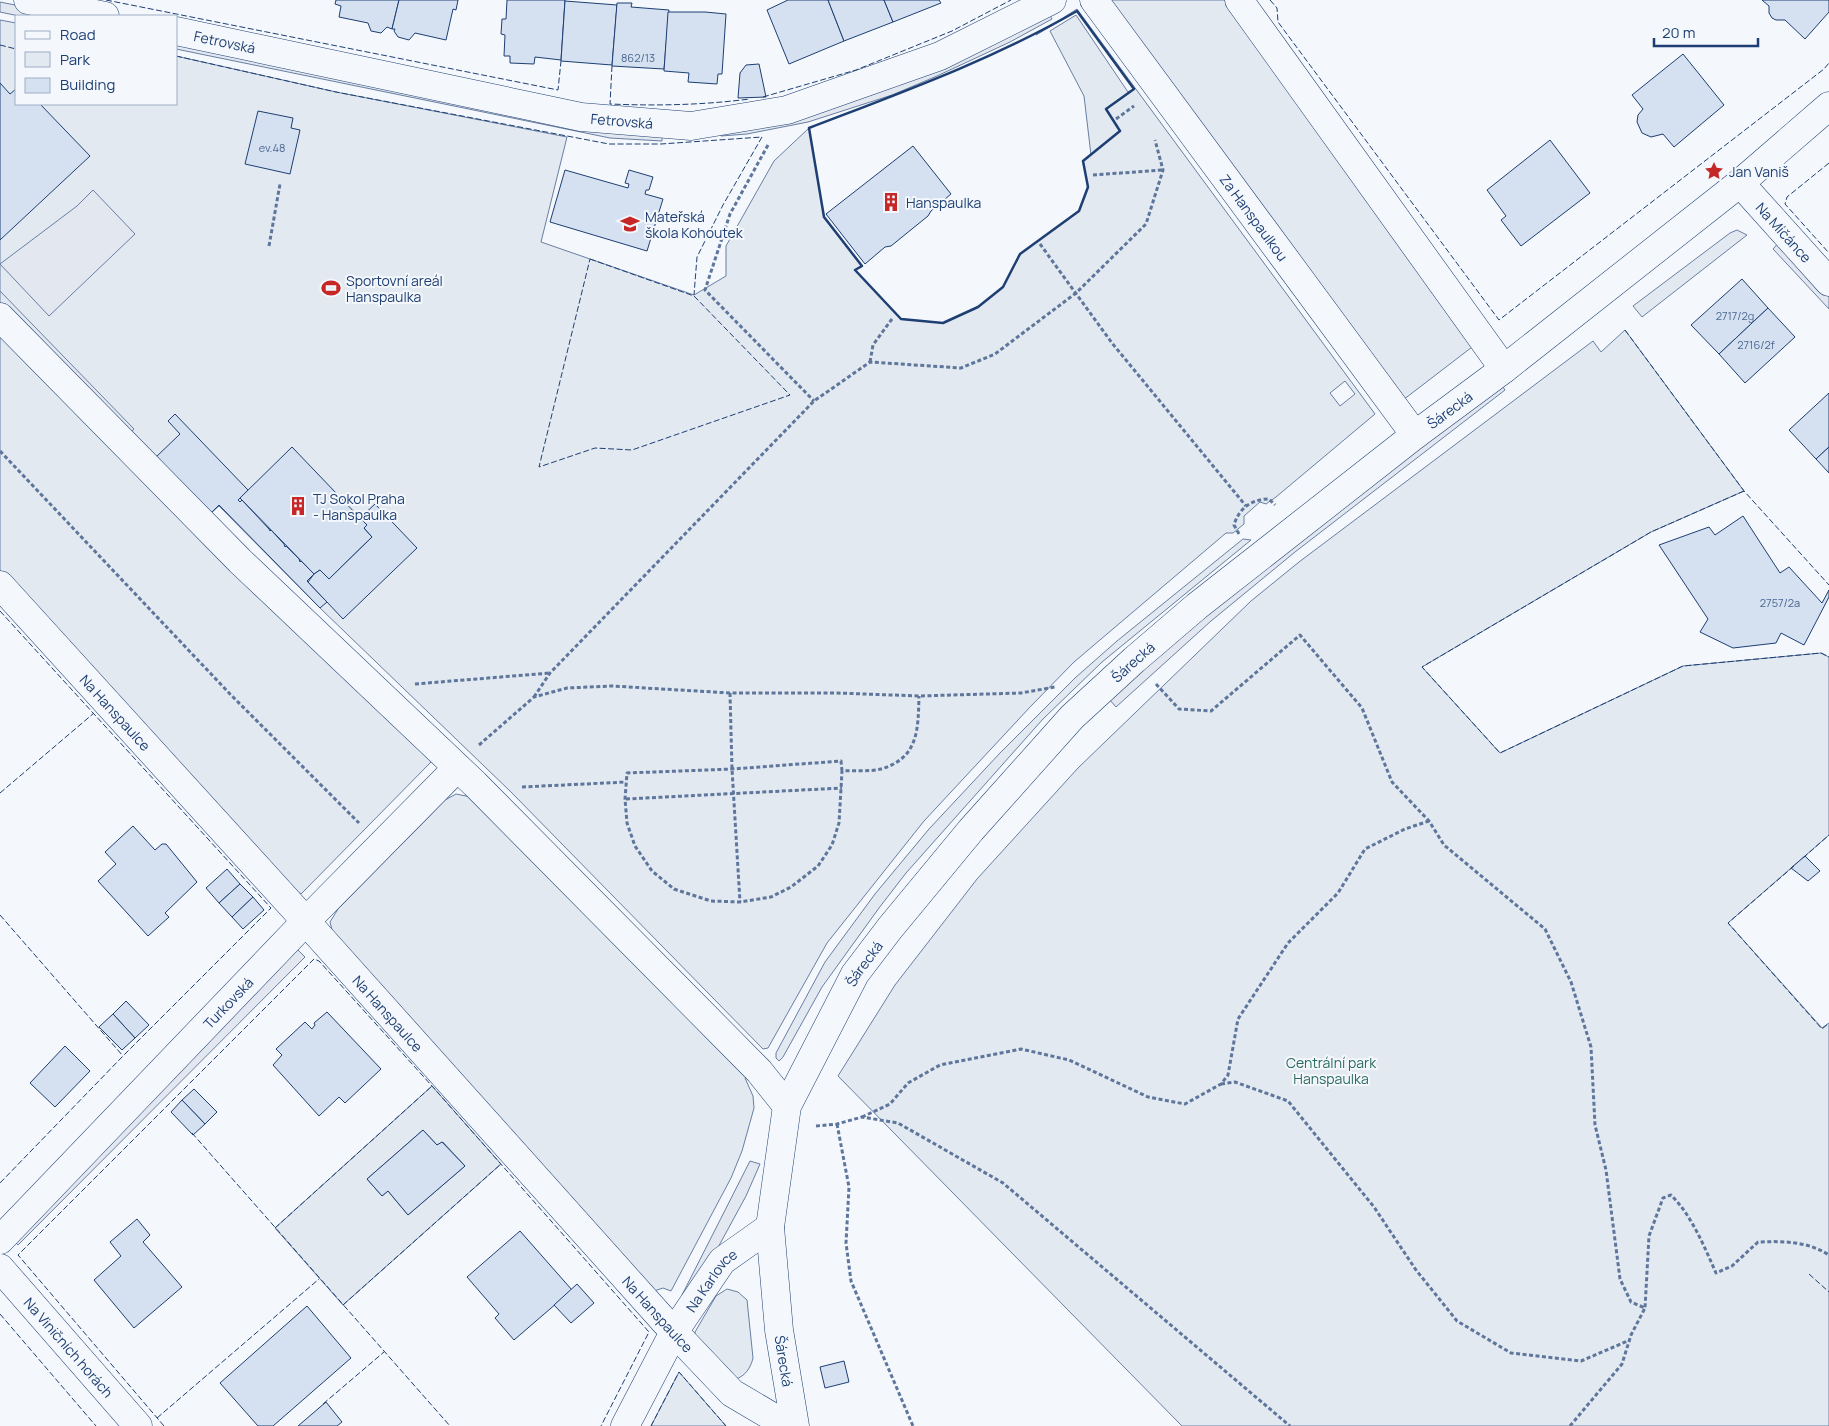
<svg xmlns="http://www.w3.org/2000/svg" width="1829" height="1426" viewBox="0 0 1829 1426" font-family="Manrope,sans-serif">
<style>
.green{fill:#e3e9f0;stroke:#687fa3;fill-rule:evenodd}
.parking{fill:#e3e8f0;stroke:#687fa3}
.building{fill:#d5e0f0;stroke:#1d3f73}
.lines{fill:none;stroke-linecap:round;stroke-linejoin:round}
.minor-casing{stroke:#1d3f73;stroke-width:29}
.tertiary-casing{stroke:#1d3f73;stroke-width:29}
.path{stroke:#5e769c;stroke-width:3;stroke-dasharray:4 2.5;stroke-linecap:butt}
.minor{stroke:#f4f7fb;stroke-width:28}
.tertiary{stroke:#f4f7fb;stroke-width:28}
.fence{stroke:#1d3f73;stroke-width:1;stroke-dasharray:6 2.5;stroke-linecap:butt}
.wall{stroke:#1d3f73;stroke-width:2.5}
.labels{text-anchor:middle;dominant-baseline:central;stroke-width:4;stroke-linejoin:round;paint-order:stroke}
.number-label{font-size:11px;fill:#4b6792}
.street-label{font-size:14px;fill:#1d3f73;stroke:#f4f7fb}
.poi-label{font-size:14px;fill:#1d3f73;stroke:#f4f7fb;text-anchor:start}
.park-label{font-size:14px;fill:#2c6c60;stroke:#f4f7fb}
</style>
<rect width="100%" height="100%" fill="#f4f7fb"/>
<!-- green -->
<g class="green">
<polygon points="1109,0 1225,0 1476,344 1403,400"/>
<path d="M1077,9L1375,414L1276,497L1266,504L1260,502L1244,516V524L1233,533H1226L1074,662L1031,706L924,821L827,943L768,1048L763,1049L511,792L320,608L219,506L209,515L0,303V20L16,23V104H176V56L336,92L567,137L541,242L694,295L726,276V246L774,161L809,128L824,217L862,266L855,270L901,319L943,323L978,307L1003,287L1020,254L1079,211L1088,188L1083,161L1091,155L1084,96L1050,31L1076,15L1128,92L1134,89L1077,11L1036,35ZM1345,381L1355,394L1340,406L1330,393Z"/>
<polygon points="1737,230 1747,235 1642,317 1633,306 1730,233"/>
<polygon points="1625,330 1744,491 1651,532 1422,667 1500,753 1683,666 1821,653 1829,657 1829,835 1728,923 1822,1028 1829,1023 1829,1426 1182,1426 838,1076 895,985 977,879 1078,768 1251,601 1299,562 1593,341 1601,352"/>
<polygon points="0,331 432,761 301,894 294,890 0,571"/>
<polygon points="1243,539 1251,540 1102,662 1043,719 906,873 879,908 822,987 783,1057 779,1061 776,1058 776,1053 825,962 875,894 929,829 1000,753 1075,678 1117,641"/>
<polygon points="456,794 471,797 748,1075 745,1078 753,1096 754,1108 742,1151 731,1178 671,1291 663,1288 654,1291 333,934 330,922 338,909 445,800"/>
<path d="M432,1086L501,1164L343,1305L275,1228ZM423,1130L437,1145L443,1142L465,1166L408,1215L388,1191L382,1196L367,1179Z"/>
<path d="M727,1289L738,1292L747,1300L753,1358C751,1367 745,1377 735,1379L695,1336V1332L716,1296Z"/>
<polygon points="679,1372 726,1426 651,1426"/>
</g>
<!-- parking -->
<g class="parking">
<polygon points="0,2 69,16 19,16 0,12"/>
<polygon points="1047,10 1052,19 1010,42 937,76 892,95 808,122 747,134 721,136 720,126"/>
<polygon points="176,38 662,130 662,141 610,138 176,49"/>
<polygon points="93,190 135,234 49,316 0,264 77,206"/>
<polygon points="1780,241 1829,294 1829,309 1773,249"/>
<polygon points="0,291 134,429 127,437 0,306"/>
<polygon points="1499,381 1505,390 1295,552 1211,621 1116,707 1109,699 1203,613"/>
<polygon points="297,949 305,957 18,1245 10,1237"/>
<polygon points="750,1161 760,1164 746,1196 690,1299 682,1295"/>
</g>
<!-- building -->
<g class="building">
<polygon points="336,0 399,0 392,29 387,27 381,33 371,31 368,23 339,17 341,6 335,4"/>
<polygon points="399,0 458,0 456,10 453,9 446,40 415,33 409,40 398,37 394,31 395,29 392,29"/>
<polygon points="507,0 565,0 561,60 535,57 534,64 510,63 510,56 504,56 505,35 501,34 502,19 506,19"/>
<polygon points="788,0 828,0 844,41 789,64 767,10"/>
<polygon points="828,0 884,0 893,22 844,41"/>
<polygon points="884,0 939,0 941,3 893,22"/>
<polygon points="1762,0 1829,0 1829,12 1805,39 1785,20 1776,20 1772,18 1769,13 1769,6"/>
<polygon points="565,1 617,5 612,65 561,61"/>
<polygon points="617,3 632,3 631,7 669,10 664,69 612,66"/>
<polygon points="668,12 705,12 726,14 722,74 718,74 717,84 688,82 689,73 664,71"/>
<polygon points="1683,54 1724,105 1674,147 1663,134 1651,137 1642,133 1637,122 1638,115 1643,109 1632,95"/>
<polygon points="759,64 766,97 738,98 740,73 746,65"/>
<polygon points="0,83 10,94 16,89 16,104 40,104 90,156 0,240"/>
<polygon points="258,111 293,118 291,128 300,130 290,174 245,164"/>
<polygon points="1550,140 1590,193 1521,246 1501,220 1506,216 1487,190"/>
<polygon points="913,146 951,194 931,211 928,216 891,246 885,247 865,264 826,214"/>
<polygon points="565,170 628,188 629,184 625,183 629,170 653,177 649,190 646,190 645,194 663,199 647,251 550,222"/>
<polygon points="1742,279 1768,308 1719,354 1691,325"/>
<polygon points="1768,308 1795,337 1745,383 1719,354"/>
<polygon points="1829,393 1829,447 1816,459 1789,430"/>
<polygon points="175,414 248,490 238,500 240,502 242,500 269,529 270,531 271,530 284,544 285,547 286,546 299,559 300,562 301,561 314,574 307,581 327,602 320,608 219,505 209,515 155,458 180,434 168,421"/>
<polygon points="292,447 360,518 367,525 364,528 372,537 329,579 320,570 314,574 240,498"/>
<polygon points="1829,447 1829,473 1816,459"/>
<polygon points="375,504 417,548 343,619 308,582 314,574 320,570 329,579 372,537 364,528 367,525 360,518"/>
<polygon points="1743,516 1780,573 1789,567 1822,603 1829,590 1829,597 1804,645 1781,633 1776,643 1733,648 1700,632 1708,619 1659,545 1709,527 1715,535"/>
<polygon points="133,826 155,850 162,844 166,844 197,882 165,913 169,917 148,936 98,881 116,864 105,852"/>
<polygon points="1805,856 1820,871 1808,881 1791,868"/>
<polygon points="227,869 240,884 219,903 206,888"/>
<polygon points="240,884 253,897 232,917 219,903"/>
<polygon points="253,897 264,910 243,929 232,917"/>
<polygon points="126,1001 149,1025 135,1038 113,1014"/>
<polygon points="327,1012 381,1069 345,1103 339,1097 319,1116 273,1065 282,1055 276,1049 305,1022 312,1029 315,1025 314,1023"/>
<polygon points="113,1014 135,1038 122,1050 99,1027"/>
<polygon points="65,1046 90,1071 55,1107 30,1083"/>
<polygon points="194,1089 217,1112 205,1124 182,1100"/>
<polygon points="182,1100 205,1124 193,1135 171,1112"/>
<polygon points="423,1130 437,1145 442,1142 465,1166 408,1215 388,1191 382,1196 367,1179"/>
<polygon points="137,1219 150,1235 143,1242 182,1287 134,1328 94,1280 121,1256 110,1242"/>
<polygon points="520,1231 572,1290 514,1340 495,1318 499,1314 467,1277"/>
<polygon points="577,1284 594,1303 571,1323 554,1305"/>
<polygon points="307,1306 351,1358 273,1426 258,1426 220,1383"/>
<polygon points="844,1361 849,1382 825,1388 820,1367"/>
<polygon points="326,1402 342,1422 337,1426 298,1426"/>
</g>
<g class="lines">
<!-- minor casing -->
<g class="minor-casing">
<g id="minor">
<polyline points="28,0 105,16"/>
<path id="s1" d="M1094,0L1415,435"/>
<polyline points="1239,0 1504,369"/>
<path id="s2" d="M176,31L581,117L691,126L787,110L940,56L1052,0"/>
<path id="s3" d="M1740,183L1829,282"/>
<polyline points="0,317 240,561 475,784 759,1071 787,1106"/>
<path id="s4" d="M0,585L293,907L674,1332L732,1393L788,1426"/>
<path id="s5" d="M0,1240L306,921L457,768"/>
<path id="s6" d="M0,1268L138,1426"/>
<path id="s7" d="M625,1426L674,1332L722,1261L770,1227"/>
</g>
</g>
<!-- tertiary casing -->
<g class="tertiary-casing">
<g id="tertiary">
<path id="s8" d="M795,1426L779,1330L770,1227L787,1106L855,974L890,928L971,830L1072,717L1134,660L1197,606L1415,435L1504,369L1740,183L1829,106"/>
</g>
</g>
<!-- path -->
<g class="path">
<polyline points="1116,119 1134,106"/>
<polyline points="768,145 730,214 705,290 814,401"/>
<polyline points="1093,175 1163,170"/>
<polyline points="1040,244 1112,343 1246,506"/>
<polyline points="269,246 280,184"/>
<polyline points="870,362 873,345 892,319"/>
<polyline points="0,451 230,694 359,823"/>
<path d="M1239,534L1234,525C1239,508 1252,499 1269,499L1275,505"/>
<polyline points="415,684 550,673"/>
<path d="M1156,684L1179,709L1211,711L1300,635L1362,708L1392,782L1429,821L1444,845L1545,929L1571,982L1591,1047L1595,1125L1606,1170L1620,1279L1631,1302L1645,1308L1649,1236L1663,1198L1671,1195C1692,1216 1704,1246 1716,1273L1732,1266L1758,1242C1783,1241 1807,1241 1829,1255"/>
<polyline points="730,693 732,769 740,902"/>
<polyline points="534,697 550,673 814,401 870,362 961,368 995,354 1076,293 1146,224 1163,170 1155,140"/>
<polyline points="479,745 534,697 567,688 612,686 730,693 837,693 919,696 1021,693 1055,687"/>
<path d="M842,771L841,761L732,769L627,773L625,799L627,823L635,846L652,871L674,889L711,901L740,902L771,897L791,887L818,866L832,845L839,823L842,771C854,770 870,772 881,769C919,758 918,729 919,696"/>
<polyline points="522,787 626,782"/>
<polyline points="626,799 842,788"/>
<polyline points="1221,1084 1235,1082 1288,1101 1374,1207 1416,1270 1457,1321 1511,1353 1581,1361 1630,1340"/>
<polyline points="862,1117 890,1104 908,1083 940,1065 1021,1049 1069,1060 1148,1097 1185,1104 1221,1084 1228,1075 1238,1019 1288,943 1338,893 1365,849 1405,829 1429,821"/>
<polyline points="837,1124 849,1187 846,1243 851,1281 913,1426"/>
<polyline points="816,1126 837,1124 862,1117 898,1123 1003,1183 1290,1426"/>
<polyline points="1570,1426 1622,1364 1631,1335 1645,1308"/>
</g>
<!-- minor -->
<use href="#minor" class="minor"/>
<!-- tertiary -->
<use href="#tertiary" class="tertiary"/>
<!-- fence -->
<g class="fence">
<polyline points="106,0 558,90 561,61"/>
<polyline points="1270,0 1277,8 1278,22 1499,320 1824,69 1829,63"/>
<polyline points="0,45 16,49"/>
<polyline points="176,56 336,92 609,144 661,144 762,137 723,205 697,257 694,295"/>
<path d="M612,66L610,104C658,106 702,105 750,99"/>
<polyline points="763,97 856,70 952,31 1011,0"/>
<polyline points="1829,163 1787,197 1785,204 1829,253"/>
<polygon points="590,259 694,296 790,395 632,450 595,448 539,467"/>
<polyline points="1625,330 1744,491 1829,585"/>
<polyline points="1744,491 1651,532 1422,667 1500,753 1683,666 1821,653 1829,657"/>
<polyline points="0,611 271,908 123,1056 0,1183"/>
<polyline points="0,793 94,713"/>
<polyline points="1803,858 1829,835"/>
<polyline points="1794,866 1728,923 1822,1029 1829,1023"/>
<polyline points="0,915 123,1056"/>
<polyline points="192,1133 450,1426"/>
<polyline points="275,1228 432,1086"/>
<polyline points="1809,1274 1829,1292"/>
<polyline points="343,1305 501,1164"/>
<polyline points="0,1314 96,1426"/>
<polyline points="323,1404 384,1352"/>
<polyline points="157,1418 319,1279"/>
<polyline points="164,1426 18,1255 314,959 319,961 432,1086 649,1332 601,1426"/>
<polyline points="651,1426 679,1372 726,1426"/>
</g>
<!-- wall -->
<path class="wall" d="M1077,11L1134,89L1106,109L1120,131L1083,161L1088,187L1079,211L1020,254L1003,287L978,307L943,323L901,319L855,270L862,266L824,217L809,128C900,93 992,60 1077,11Z"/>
</g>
<!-- icons -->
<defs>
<g id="sight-bare" transform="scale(1.5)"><path d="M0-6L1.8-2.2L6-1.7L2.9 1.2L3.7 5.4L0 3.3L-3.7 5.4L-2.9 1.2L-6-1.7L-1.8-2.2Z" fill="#c62828" stroke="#f4f7fb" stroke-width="2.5" paint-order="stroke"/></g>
<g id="building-bare" transform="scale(1.5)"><path d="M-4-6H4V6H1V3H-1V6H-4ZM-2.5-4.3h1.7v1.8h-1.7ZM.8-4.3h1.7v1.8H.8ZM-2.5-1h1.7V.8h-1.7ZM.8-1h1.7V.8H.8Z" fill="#c62828" stroke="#f4f7fb" stroke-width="2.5" paint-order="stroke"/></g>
<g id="school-bare" transform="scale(1.5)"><path d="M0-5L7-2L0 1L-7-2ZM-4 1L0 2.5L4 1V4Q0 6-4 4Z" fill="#c62828" stroke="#f4f7fb" stroke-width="2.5" paint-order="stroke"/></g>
<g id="stadium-bare" transform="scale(1.5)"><path d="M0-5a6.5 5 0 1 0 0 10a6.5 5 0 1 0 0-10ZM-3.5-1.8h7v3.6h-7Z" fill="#c62828" stroke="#f4f7fb" stroke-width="2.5" paint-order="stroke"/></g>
</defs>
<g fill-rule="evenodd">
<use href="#sight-bare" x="1714" y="171"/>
<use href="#building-bare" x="891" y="202"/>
<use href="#school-bare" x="630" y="224"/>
<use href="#stadium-bare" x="331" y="288"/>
<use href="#building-bare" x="298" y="506"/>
</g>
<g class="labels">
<!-- number labels -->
<g class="number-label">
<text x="638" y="57">862/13</text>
<text x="272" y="147">ev.48</text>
<text x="1735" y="315">2717/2g</text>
<text x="1756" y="344">2716/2f</text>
<text x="1780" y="602">2757/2a</text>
</g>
<!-- street labels -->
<g class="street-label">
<text stroke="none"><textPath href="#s2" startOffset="50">Fetrovská</textPath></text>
<text stroke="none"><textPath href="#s2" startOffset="455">Fetrovská</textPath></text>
<text stroke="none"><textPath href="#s1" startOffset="270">Za Hanspaulkou</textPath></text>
<text stroke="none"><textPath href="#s3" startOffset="66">Na Míčánce</textPath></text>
<text stroke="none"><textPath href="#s8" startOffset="1295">Šárecká</textPath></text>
<text stroke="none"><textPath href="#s8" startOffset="890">Šárecká</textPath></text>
<text stroke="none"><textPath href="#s4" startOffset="172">Na Hanspaulce</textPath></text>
<text stroke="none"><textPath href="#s8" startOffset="485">Šárecká</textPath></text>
<text stroke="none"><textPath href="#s5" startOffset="329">Turkovská</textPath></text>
<text stroke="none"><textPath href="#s4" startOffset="578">Na Hanspaulce</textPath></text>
<text stroke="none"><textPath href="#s7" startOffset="170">Na Karlovce</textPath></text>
<text stroke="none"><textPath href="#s4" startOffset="982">Na Hanspaulce</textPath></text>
<text stroke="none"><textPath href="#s6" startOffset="105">Na Viničních horách</textPath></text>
<text transform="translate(784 1361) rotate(81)">Šárecká</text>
</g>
<!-- poi labels -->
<g class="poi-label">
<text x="1729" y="171">Jan Vaniš</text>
<text x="906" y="202">Hanspaulka</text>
<text x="645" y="216">Mateřská<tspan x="645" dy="16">škola Kohoutek</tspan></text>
<text x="346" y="280">Sportovní areál<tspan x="346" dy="16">Hanspaulka</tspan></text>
<text x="313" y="498">TJ Sokol Praha<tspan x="313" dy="16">- Hanspaulka</tspan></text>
</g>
<!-- park labels -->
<g class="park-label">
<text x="1331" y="1062">Centrální park<tspan x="1331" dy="16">Hanspaulka</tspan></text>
</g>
</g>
<!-- legend -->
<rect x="15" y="15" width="162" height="90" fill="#f4f7fb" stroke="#9eadc5"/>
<rect x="25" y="31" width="25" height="8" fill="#f4f7fb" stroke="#9eadc5"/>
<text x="60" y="40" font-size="15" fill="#1d3f73">Road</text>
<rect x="25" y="52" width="25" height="15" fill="#e3e9f0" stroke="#9eadc5"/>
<text x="60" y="65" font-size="15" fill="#1d3f73">Park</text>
<rect x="25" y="78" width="25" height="15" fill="#d5e0f0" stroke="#9eadc5"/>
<text x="60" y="90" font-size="15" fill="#1d3f73">Building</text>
<!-- scale -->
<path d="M1654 38v8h104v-8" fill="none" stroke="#1d3f73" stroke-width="2.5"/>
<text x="1662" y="38" font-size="15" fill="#1d3f73" stroke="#f4f7fb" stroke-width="4" paint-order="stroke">20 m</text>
</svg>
